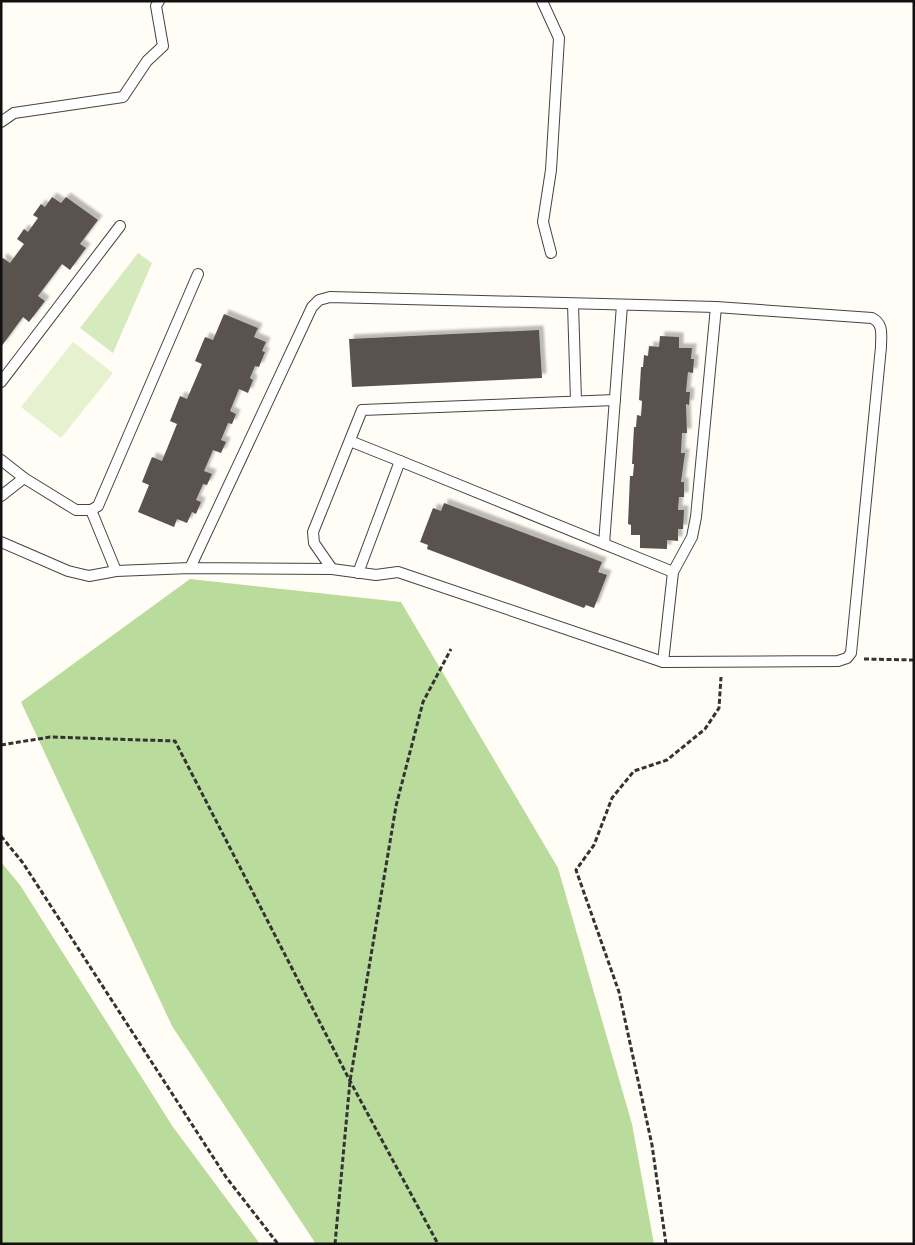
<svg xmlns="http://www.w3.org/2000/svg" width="915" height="1245" viewBox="0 0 915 1245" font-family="'Libre Baskerville',serif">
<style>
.green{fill:#d5ebbd}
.forest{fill:#b9dc9c}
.pitch{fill:#e6f2cf}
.building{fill:#5a524d;filter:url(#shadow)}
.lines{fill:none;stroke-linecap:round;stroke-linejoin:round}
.service-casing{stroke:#444;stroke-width:12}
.path{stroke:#333;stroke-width:3;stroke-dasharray:5 2.5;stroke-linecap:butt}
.service{stroke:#fff;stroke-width:10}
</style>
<defs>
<filter id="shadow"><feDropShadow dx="4.5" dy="-4.5" stdDeviation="1" flood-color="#0004"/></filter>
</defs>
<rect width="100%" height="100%" fill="#fffdf5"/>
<!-- green -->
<polygon class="green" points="138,253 152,263 113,353 80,328"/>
<!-- forest -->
<g class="forest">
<polygon points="190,579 401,602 558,868 632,1124 654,1244 316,1244 172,1026 21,702"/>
<polygon points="1,862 20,885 173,1127 260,1244 1,1244"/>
</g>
<!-- pitch -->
<polygon class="pitch" points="73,342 113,373 61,438 21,407"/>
<!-- building -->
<g class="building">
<polygon points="52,197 61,203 66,197 98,220 80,244 86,248 70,270 62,264 38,296 45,301 29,322 23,317 1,347 1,260 3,258 10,263 24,244 17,239 24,229 28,232 38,218 33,215 41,204 45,207"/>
<polygon points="224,314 258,328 254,337 266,342 262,351 265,352 259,367 255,366 250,378 253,380 248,393 239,389 230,411 236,414 232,424 228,423 221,440 226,442 221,453 213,450 204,471 212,474 207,485 203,484 196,500 201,502 196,514 192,512 187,523 177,519 174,527 138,512 149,485 142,482 152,457 162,461 177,424 170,421 180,396 187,399 202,364 195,361 205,337 213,340"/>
<polygon points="539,330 542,378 352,387 349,339"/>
<polygon points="660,336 679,337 679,348 692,348 691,359 694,359 693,373 688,372 686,392 690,392 689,405 686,404 687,433 682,433 681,453 685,453 681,482 684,482 684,497 679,497 678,510 684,510 683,529 678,529 678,541 667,540 667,549 640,548 640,535 631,535 631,525 628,524 630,476 633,476 634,464 632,464 634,427 636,427 637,415 641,416 642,401 639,400 641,367 643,367 644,355 648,356 649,346 659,347"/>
<polygon points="444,503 602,562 598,572 607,575 594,608 586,605 584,608 427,549 428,545 420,542 433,508 441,511"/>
</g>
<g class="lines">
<!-- service casing -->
<g class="service-casing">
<g id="service">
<polyline points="542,1 559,38 551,170 543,222 551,253"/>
<polyline points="1,122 14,113 123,97 147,61 163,46 156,6 159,1"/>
<polyline points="573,304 576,401"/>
<polyline points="1,382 120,226"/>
<polyline points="350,441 400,461"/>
<polyline points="1,460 24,478"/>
<polyline points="1,496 24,478 76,510 91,510 98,506 198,274"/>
<polyline points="91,510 116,571"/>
<path d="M1,542L68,571L89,576L116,571L190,568L332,569L376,575L398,572L663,662L838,661L847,658L851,653L881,347C881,335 884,324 872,318L716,307L330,297L319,300L312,307L190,568"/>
<polyline points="604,544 622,305"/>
<polyline points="332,569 314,543 313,532 362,410 615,400"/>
<polyline points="358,573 400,461 673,572"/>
<polyline points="663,662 673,572 692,537 696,517 716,307"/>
</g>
</g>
<!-- path -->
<g class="path">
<polyline points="864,659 914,660"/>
<polyline points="1,745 50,737 175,741 350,1081 438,1244"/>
<polyline points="1,836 23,863 226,1177 278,1244"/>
<polyline points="335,1244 350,1081 396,806 423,702 451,649"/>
<polyline points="666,1244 652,1145 619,992 576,870 594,845 612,798 634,771 667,760 705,729 719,708 721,677"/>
</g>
<!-- service -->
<use href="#service" class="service"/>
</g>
<!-- border -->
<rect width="915" height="1245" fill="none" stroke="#111111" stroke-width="5"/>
</svg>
